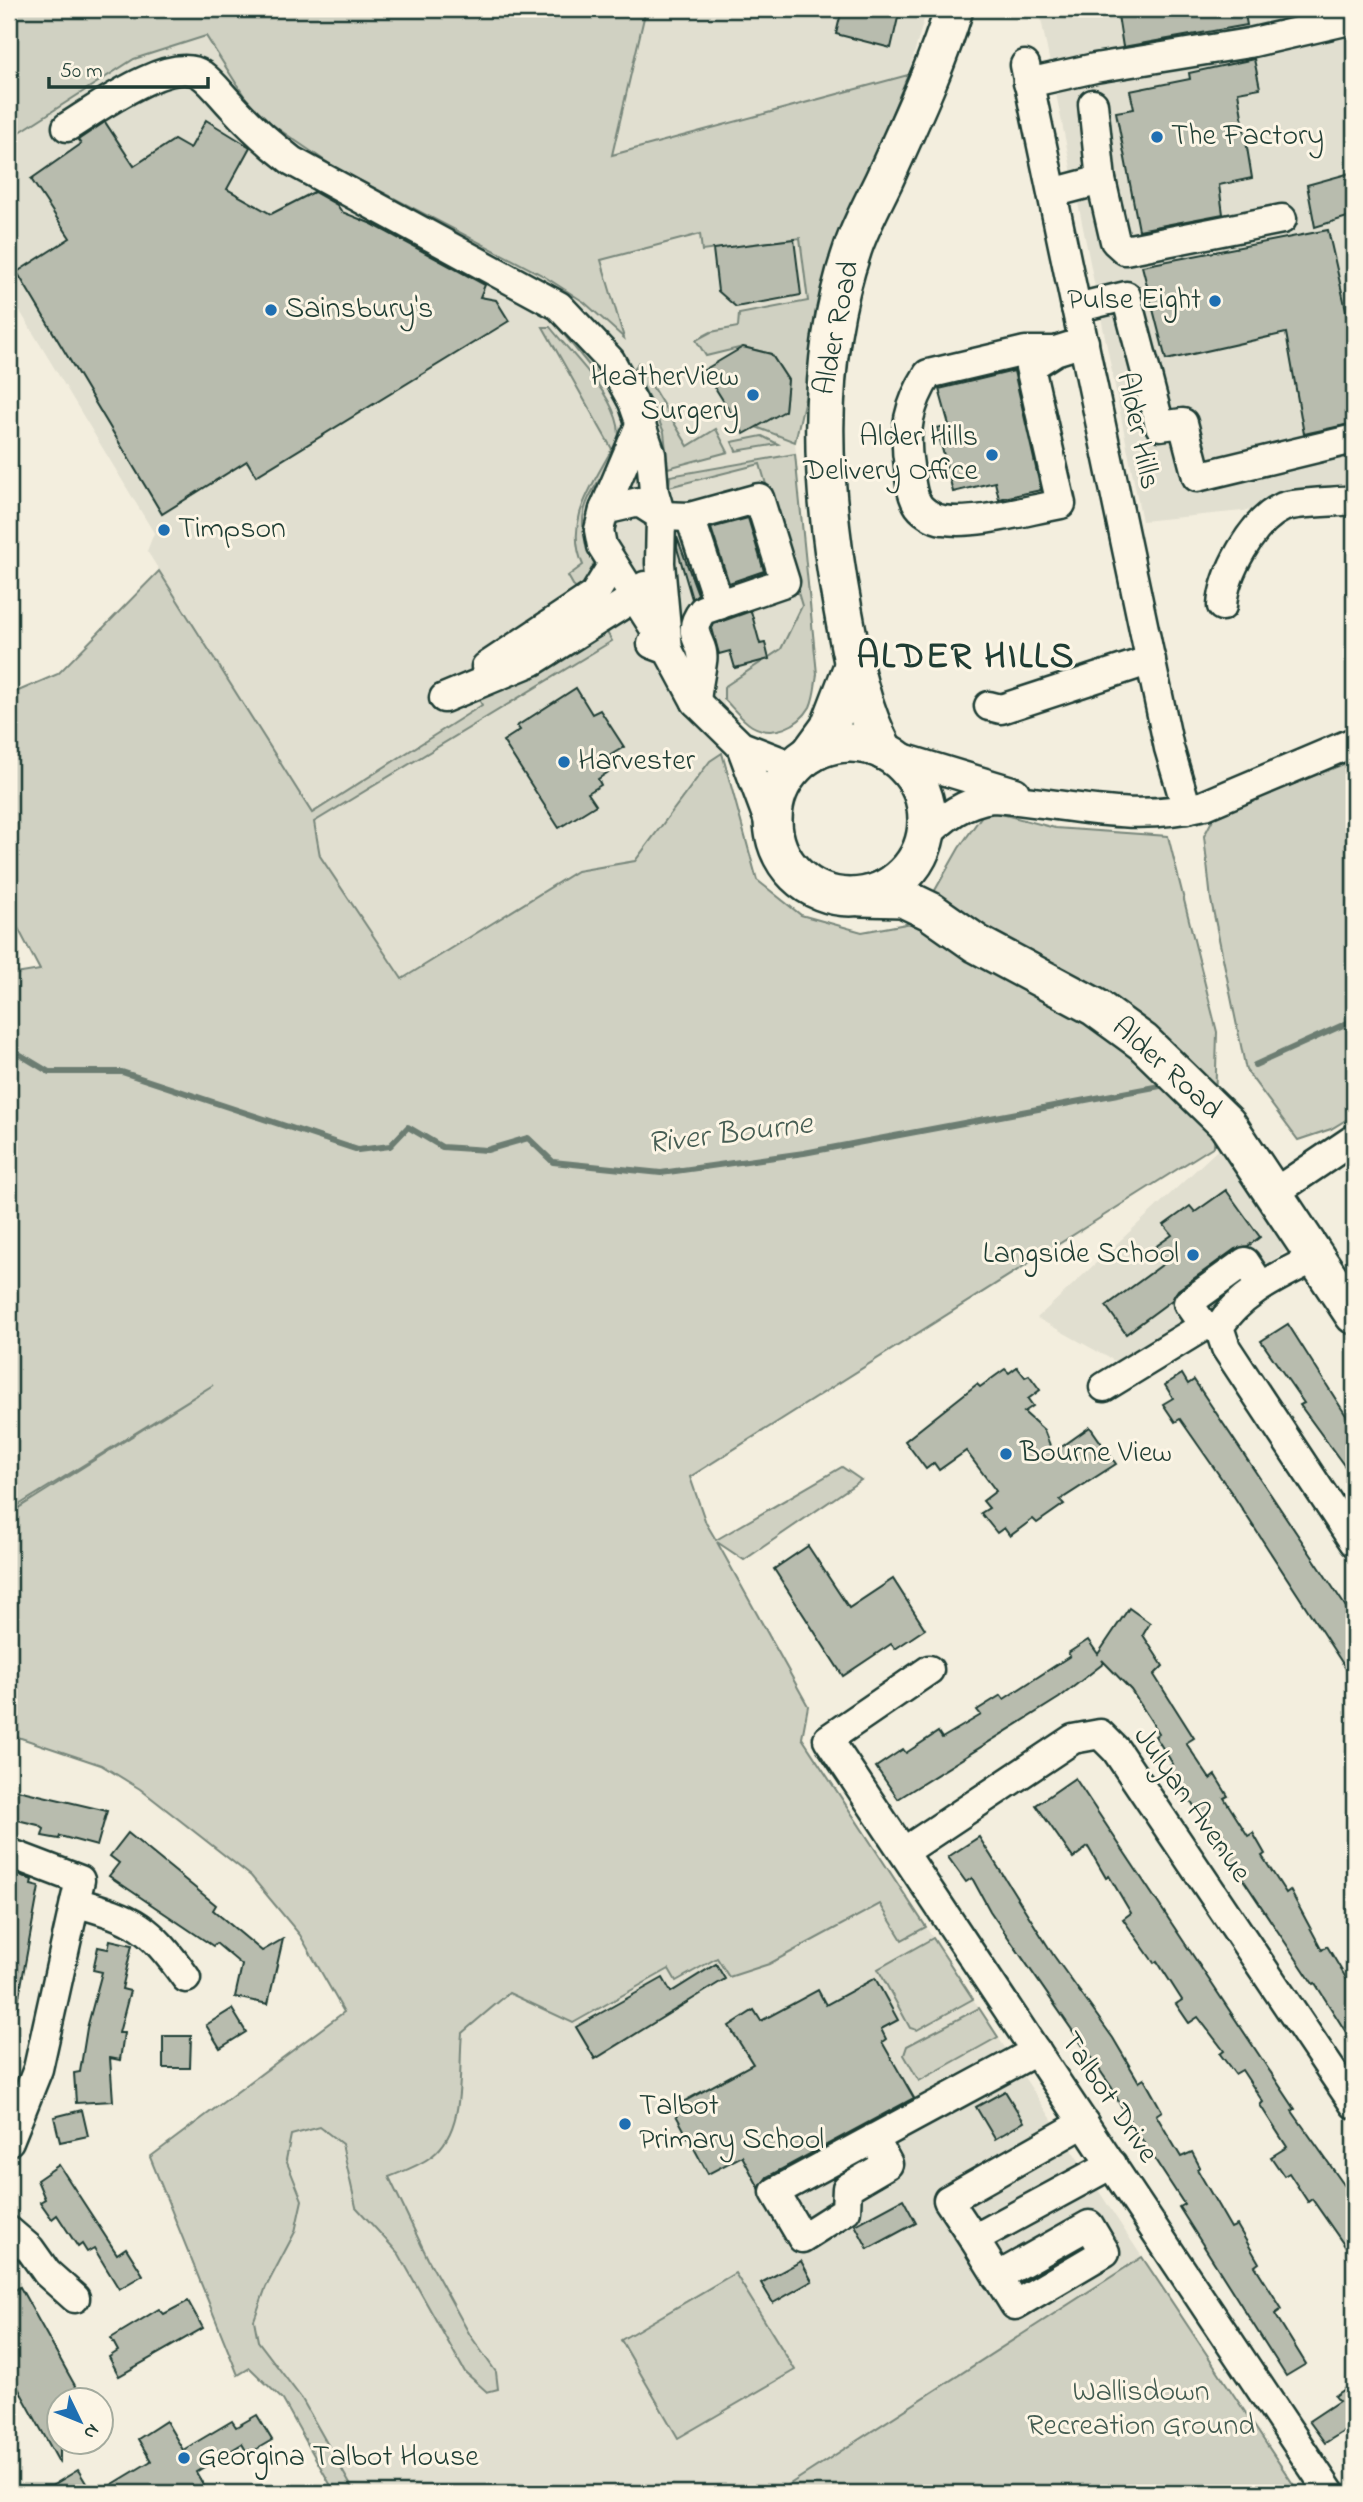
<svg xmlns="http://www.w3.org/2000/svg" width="1363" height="2502" viewBox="0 0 1363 2502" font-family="'Indie Flower',sans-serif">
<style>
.built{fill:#e1dfd0}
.green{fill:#d0d1c2;stroke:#78877b;stroke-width:2}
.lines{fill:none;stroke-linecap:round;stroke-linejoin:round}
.stream{stroke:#6c7d72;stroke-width:6}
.building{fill:#b8bcae;stroke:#1f3d34;stroke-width:2}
.minor-casing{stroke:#1f3d34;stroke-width:33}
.major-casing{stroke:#1f3d34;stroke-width:42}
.minor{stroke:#fcf5e5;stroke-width:28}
.major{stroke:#fcf5e5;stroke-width:37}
.poi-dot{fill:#1f6fb2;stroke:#fcf5e5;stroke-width:2.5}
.labels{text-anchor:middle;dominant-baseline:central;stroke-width:6;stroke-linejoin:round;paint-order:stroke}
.poi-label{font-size:30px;fill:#1f3d34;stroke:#fcf5e5;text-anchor:start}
.street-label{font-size:30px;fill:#1f3d34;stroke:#fcf5e5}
.park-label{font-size:30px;fill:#425b50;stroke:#fcf5e5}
.water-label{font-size:32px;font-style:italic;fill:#465d53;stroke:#fcf5e5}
.district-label{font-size:37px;font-weight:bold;letter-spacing:2px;fill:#1f3d34;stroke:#fcf5e5}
</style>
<rect width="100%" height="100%" fill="#f3eede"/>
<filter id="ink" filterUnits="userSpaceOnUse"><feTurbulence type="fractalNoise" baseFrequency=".0143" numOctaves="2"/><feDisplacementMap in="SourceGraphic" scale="14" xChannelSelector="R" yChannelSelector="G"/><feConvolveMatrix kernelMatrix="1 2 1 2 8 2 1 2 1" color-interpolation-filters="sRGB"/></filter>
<g filter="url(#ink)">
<!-- built -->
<g class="built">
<polygon points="646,9 927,9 908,75 611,155"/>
<polygon points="1039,9 1354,9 1354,500 1142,521"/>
<polygon points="206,36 255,113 700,234 702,251 843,233 795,442 808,594 781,649 725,687 722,753 709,761 635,861 577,871 402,979 320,856 312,813 147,551 154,533 9,293 9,192 16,184 9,174 9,139 134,59"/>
<polygon points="1226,1142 1300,1242 1120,1364 1037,1318"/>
<polygon points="802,1738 1142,2257 776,2493 335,2493 283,2400 250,2368 238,2375 150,2157"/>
</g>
<!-- green -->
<g class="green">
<polygon points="9,9 646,9 612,155 908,75 843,233 795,442 756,427 785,410 788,380 771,354 743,347 706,356 696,340 711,332 738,327 739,314 808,301 800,238 702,251 700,234 601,260 624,338 584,302 542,275 334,167 255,113 206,36 134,59 9,139"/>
<polygon points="553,321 598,364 613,395"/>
<path d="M543,327H550C572,355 605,385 616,418C631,460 583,483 583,522C583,536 589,550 594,563L584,585L576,590L568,576L583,565C564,522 592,486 612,449Z"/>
<polygon points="638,363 688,446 716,429 728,452 668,468 664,432 639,377 635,368"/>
<polygon points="762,436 778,444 736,451 732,442"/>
<path d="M795,454L817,674C815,685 815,696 810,707C799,726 773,738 752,726C742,720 733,708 724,699V687L781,649L802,606L760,464L669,487L670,476Z"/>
<path d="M159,571L312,813L482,705L476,694L605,629L612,641L314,822L320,856L402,979L577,871L635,861L710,761L722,753L757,880L801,915L862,932L917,922L959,848L986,810L1055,828L1168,836L1217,1032L1214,1146L690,1477L706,1523L716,1540L842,1467L861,1480L744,1560L717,1542L808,1706L802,1738L926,1927L902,1940L880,1904L769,1964L729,1977L717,1958L676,1981L669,1969L573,2023L509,1993L462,2033C458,2071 467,2129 432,2156C419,2166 404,2171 389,2177L428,2259L470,2335L496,2372L498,2389L487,2392L465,2372L399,2254L356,2207L342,2144L320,2127L291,2135L286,2160L302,2200L295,2232L266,2287L254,2320L258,2341L302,2399L355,2493H335L283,2400L250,2368L238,2375L150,2157L344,2012L300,1935L251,1876L140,1789L101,1765L9,1734V1514L213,1385L9,1511V975L40,970L9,911V695L58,674Z"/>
<polygon points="1354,760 1354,1115 1331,1129 1298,1140 1246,1070 1211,900 1204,836 1215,815"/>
<polygon points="933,1938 973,1999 917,2030 910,2028 878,1969"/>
<polygon points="979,2008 998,2037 919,2081 904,2055 907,2046"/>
<polygon points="1142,2257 1299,2493 776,2493"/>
<polygon points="735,2273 795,2370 678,2438 621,2340"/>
</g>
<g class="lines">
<!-- stream -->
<g class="stream">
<polyline points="9,1048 49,1072 122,1072 358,1150 390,1146 408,1127 442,1147 487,1150 528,1138 553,1162 661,1173 804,1153 1160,1086"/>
<polyline points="1255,1065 1354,1020"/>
</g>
</g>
<!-- building -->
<g class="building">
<polygon points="842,9 900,9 891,48 836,34"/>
<polygon points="1117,9 1244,9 1247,25 1123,47"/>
<polygon points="1254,59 1260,88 1238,92 1252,178 1219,185 1223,214 1139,230 1116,112 1134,109 1130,91 1190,79 1189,73"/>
<polygon points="206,120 250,147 227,189 271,214 314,192 337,205 342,212 372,224 485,285 480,297 496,300 509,321 256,476 247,461 162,514 17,272 70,238 31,179 81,144 78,140 105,122 134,166 174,140 190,149"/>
<polygon points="1354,172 1354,215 1315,227 1307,185"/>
<polygon points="1328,230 1354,345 1354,423 1304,434 1286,333 1166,360 1142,266"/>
<polygon points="794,239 801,295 736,307 718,291 713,249"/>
<polygon points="743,347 771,354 788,380 785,411 744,434 704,370"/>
<polygon points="1014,371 1041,490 999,499 995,482 953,492 937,428 949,425 939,389"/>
<polygon points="748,518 764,571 729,583 711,528"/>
<polygon points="677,537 698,594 692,599 677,548"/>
<polygon points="751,611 760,644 765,643 769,659 735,668 730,651 719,654 712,628 714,624"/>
<polygon points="576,688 592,714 600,710 624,747 609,756 616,767 598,779 601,785 588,793 596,805 559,828 503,741 520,730 517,726"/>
<polygon points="1226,1190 1260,1237 1248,1246 1235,1249 1178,1290 1172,1300 1126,1334 1106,1306 1166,1262 1155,1247 1172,1235 1164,1225 1190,1206 1195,1212"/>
<polygon points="1288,1324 1354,1428 1354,1479 1300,1405 1304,1403 1261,1341"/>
<polygon points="1017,1367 1025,1377 1029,1375 1040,1390 1028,1399 1033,1406 1024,1412 1044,1430 1053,1453 1090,1427 1116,1464 1060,1500 1064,1504 1037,1523 1033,1519 1010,1536 1004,1528 997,1533 981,1513 989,1508 983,1501 996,1491 966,1451 939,1470 934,1463 926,1469 905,1441 977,1384 980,1387 1005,1369 1009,1373"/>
<polygon points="1182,1374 1188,1384 1194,1380 1354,1619 1354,1681 1233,1495 1180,1419 1175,1422 1163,1404 1173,1398 1165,1385"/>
<polygon points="808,1546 849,1608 893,1579 925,1629 895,1649 891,1644 843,1676 774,1569"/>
<polygon points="1129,1608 1150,1623 1143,1635 1163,1666 1154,1675 1194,1738 1186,1743 1210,1779 1215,1775 1228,1796 1224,1798 1248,1836 1253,1833 1265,1854 1262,1856 1286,1893 1290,1890 1322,1950 1327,1946 1349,1983 1354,1980 1354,2045 1315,1983 1313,1984 1168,1767 1173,1764 1155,1736 1159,1733 1131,1690 1102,1660 1104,1663 1059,1698 898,1799 876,1767 903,1749 906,1753 938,1732 942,1738 981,1715 977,1710 1001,1695 1004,1699 1070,1656 1068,1653 1088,1640 1098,1654"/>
<polygon points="1075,1778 1295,2109 1292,2111 1354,2199 1354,2259 1312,2199 1308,2202 1289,2173 1284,2176 1271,2157 1287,2147 1260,2105 1263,2102 1242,2070 1235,2074 1220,2054 1224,2051 1198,2017 1189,2023 1176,2004 1182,2000 1157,1961 1154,1963 1123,1919 1131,1913 1109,1876 1106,1878 1088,1847 1073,1858 1036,1805"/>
<polygon points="9,1788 107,1811 97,1846 60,1836 59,1839 42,1836 44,1829 38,1825 9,1818"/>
<polygon points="128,1833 216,1905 213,1910 262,1951 283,1939 268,2004 235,1997 242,1965 216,1943 213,1946 109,1876 119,1863 110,1856"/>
<polygon points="979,1837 1054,1956 1113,2038 1139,2082 1144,2079 1162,2111 1156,2115 1181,2157 1192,2152 1200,2167 1197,2169 1231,2228 1237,2225 1259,2263 1255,2266 1282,2309 1275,2314 1306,2364 1286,2376 1179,2207 1184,2204 1122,2109 1112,2088 990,1911 972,1878 966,1882 948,1857"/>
<polygon points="10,1871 32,1880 31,1885 39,1887 17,2008 9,2007"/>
<polygon points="110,1940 132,1945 122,1989 130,1991 119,2033 124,2033 120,2060 110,2058 113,2101 76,2103 74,2073 80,2072 87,2028 102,1972 93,1970 98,1947 108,1949"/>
<polygon points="716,1964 725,1979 595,2059 576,2027 663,1978 671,1992"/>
<polygon points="875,1978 898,2020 881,2029 886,2039 882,2042 914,2098 767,2177 759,2188 742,2156 708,2174 672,2108 753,2064 729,2026 754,2010 761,2021 818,1990 826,2005"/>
<polygon points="232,2009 246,2032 220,2048 206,2025"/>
<polygon points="163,2036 191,2036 190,2068 163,2068"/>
<polygon points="1005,2091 1024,2122 995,2139 976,2107"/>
<polygon points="82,2110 88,2136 60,2142 54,2117"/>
<polygon points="59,2165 117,2254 126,2248 143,2275 119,2289 94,2248 87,2252 82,2244 78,2247 57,2215 52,2219 40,2202 45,2199 37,2180"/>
<polygon points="903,2199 916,2223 868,2249 855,2225"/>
<polygon points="801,2261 812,2281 773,2303 761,2283"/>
<polygon points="20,2287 83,2400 60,2400 60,2464 16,2384 9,2388 9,2294"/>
<polygon points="188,2301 203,2328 119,2376 109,2357 118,2351 111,2338 159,2309 164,2314"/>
<polygon points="1354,2383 1354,2425 1325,2443 1309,2421 1339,2401 1335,2396"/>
<polygon points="257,2415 272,2440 248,2454 242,2444 196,2472 208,2493 98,2493 151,2461 138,2439 166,2421 183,2450 232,2421 236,2427"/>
<polygon points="78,2470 92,2493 40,2493"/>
</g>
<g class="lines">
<!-- minor casing -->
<g class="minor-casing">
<g id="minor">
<polyline points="1025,65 1169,748 1187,809"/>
<polyline points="1028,83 1095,68 1249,43 1354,19"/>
<polyline points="1093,104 1101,180"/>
<path d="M67,127C95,110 171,53 202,75C213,83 223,97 232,106C251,127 270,144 292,161L559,306L610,360L633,402L651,454L654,492L661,516L660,563L668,650"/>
<polyline points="1052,193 1101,180 1115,241 1125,250 1282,219"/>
<polyline points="1076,308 1126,296 1160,426 1183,423 1197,477 1354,439"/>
<path d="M1055,351L1030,367L1061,504C1027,510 977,525 943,520C934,519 921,511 917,503C911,493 910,478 909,466C903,431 909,404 928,374L1025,351H1055L1084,342"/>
<polyline points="604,510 640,425"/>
<polyline points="690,517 719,605"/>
<path d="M1222,606C1224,574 1252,521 1283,507C1296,502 1338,502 1354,500"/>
<polyline points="652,644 668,650 696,702 741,746 795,767"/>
<path d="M667,648L602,546L599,530L604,510L639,502L661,516L690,517L759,498L785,582L703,610C683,635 706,641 702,662C700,676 697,688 696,702"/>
<polyline points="486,667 594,595 613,564"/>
<polyline points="444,698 533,661 633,598 645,586"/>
<polyline points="989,706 1001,709 1151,660"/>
<polyline points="741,746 773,832"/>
<polyline points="889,754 1015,792"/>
<path d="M925,837C945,816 964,802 993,798C1070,803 1127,824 1205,805L1354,742"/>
<polyline points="1274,1193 1354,1139"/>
<path d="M1316,1257C1280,1276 1241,1292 1219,1327L1226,1348L1354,1542"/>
<polyline points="1204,1326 1188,1303 1245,1262 1261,1286"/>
<polyline points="1104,1387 1204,1326 1219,1327"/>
<polyline points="929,1670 828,1739 1330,2493"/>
<polyline points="905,1851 1073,1739 1100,1734 1116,1750 1354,2104"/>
<polyline points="9,1853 80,1880 75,1902"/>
<polyline points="1084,2123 948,2200 974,2239 1112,2164"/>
<polyline points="874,2138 888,2164 847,2188 846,2210 802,2238 775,2192 1036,2051"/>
<path d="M9,2141L38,2069L75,1902C135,1919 149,1926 186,1978"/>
<polyline points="9,2231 30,2249 47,2273 75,2298"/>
<polyline points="974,2239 1015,2305 1105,2252 1089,2225 997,2277"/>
</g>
</g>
<!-- major casing -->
<g class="major-casing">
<g id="major">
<circle cx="850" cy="820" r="77"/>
<path d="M884,751C860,706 852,659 843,610C821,490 813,365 853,248C861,225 873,203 884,180C909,124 936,68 954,9"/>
<polyline points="810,754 829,728 853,666"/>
<polyline points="862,897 903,898 930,911 977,944 1095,1007 1143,1042 1227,1124 1354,1315"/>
</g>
</g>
<!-- minor -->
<use href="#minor" class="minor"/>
<!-- major -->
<use href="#major" class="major"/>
</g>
</g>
<!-- markers -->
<g class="poi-dot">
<circle cx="1157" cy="137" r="7"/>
<circle cx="1215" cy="301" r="7"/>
<circle cx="271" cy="310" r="7"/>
<circle cx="753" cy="395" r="7"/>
<circle cx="992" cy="455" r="7"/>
<circle cx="164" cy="530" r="7"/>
<circle cx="564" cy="762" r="7"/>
<circle cx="1193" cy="1255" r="7"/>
<circle cx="1006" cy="1454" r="7"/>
<circle cx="625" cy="2124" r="7"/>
<circle cx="184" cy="2458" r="7"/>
</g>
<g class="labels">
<!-- poi labels -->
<g class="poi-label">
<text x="1171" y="137">The Factory</text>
<text x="1201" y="301" text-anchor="end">Pulse Eight</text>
<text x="285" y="310">Sainsbury's</text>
<text x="739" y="378" text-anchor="end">HeatherView<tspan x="739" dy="34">Surgery</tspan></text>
<text x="978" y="438" text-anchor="end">Alder Hills<tspan x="978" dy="34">Delivery Office</tspan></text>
<text x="178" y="530">Timpson</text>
<text x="578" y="762">Harvester</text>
<text x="1179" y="1255" text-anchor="end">Langside School</text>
<text x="1020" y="1454">Bourne View</text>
<text x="639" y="2107">Talbot<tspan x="639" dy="34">Primary School</tspan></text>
<text x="198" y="2458">Georgina Talbot House</text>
</g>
<!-- street labels -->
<g class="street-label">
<text transform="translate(838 328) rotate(-79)">Alder Road</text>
<text transform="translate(1137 431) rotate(78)">Alder Hills</text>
<text transform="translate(1166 1069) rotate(42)">Alder Road</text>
<text transform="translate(1191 1805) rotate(55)">Julyan Avenue</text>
<text transform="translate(1108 2098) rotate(56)">Talbot Drive</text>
</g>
<!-- park labels -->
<g class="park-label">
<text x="1141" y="2393">Wallisdown<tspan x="1141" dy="34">Recreation Ground</tspan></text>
</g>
<!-- water labels -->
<g class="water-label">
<text transform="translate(730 1135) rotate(-7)">River Bourne</text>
</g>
<!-- district labels -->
<g class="district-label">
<text x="966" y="658">ALDER HILLS</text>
</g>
</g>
<!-- margin -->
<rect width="1363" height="2502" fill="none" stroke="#fcf5e5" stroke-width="35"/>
<rect x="18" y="18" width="1328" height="2467" fill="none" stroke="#1f3d34" stroke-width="2.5" filter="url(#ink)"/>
<!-- north arrow -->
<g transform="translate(80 2421) rotate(133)"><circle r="33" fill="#fcf5e5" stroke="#a4ab9e" stroke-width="2"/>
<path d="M0-5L12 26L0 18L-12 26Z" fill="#1f6fb2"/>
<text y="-10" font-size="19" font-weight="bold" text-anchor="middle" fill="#1f3d34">N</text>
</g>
<!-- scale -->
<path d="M49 77v10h159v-10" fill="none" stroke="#1f3d34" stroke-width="3.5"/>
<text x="60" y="77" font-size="21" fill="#1f3d34" stroke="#fcf5e5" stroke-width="5" paint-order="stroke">50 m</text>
</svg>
